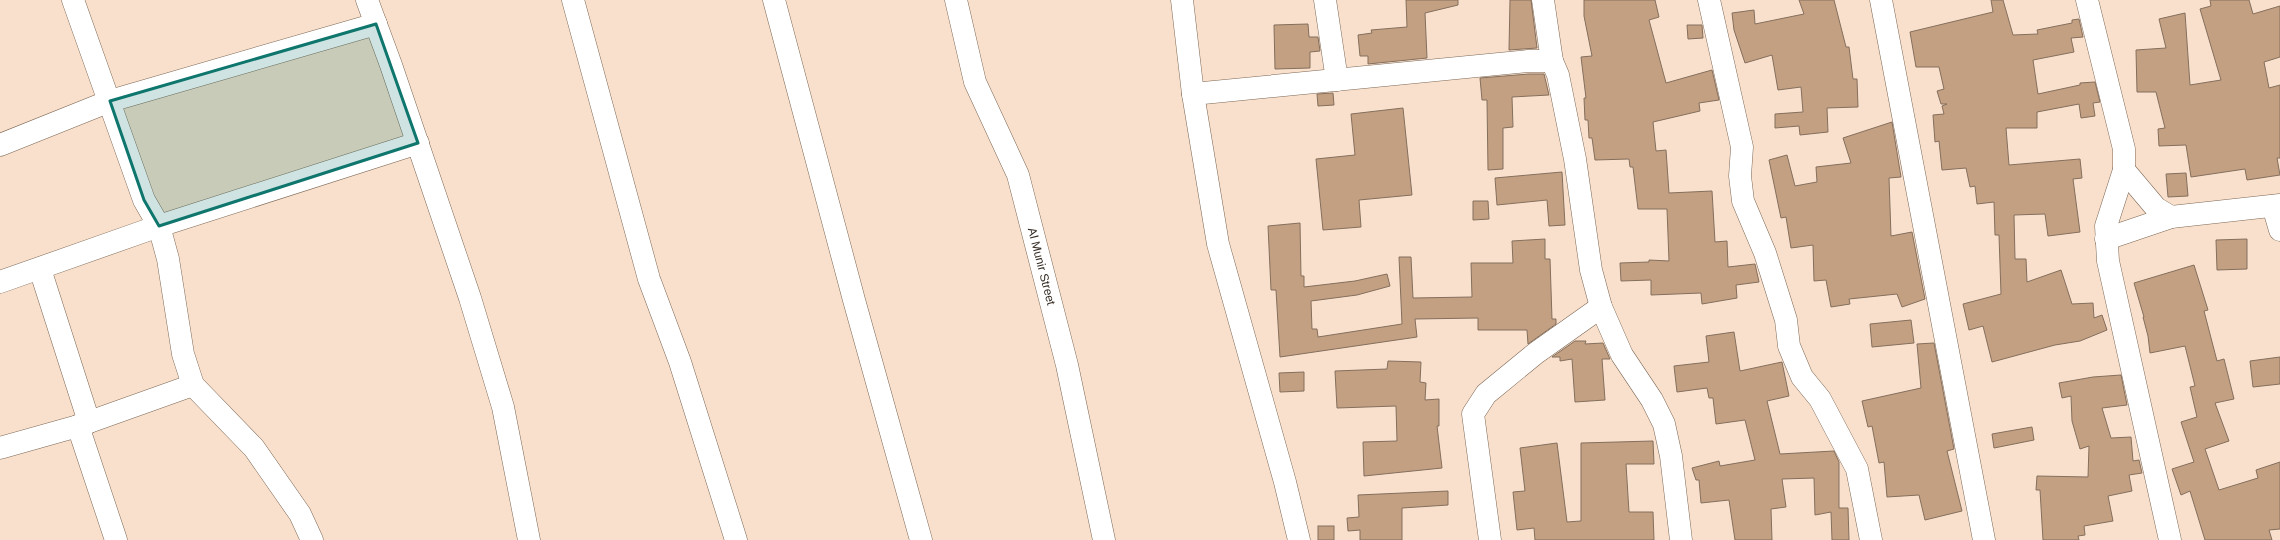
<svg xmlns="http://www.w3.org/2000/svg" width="2280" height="540" viewBox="0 0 2280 540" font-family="Arial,sans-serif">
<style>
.building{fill:#c4a082;stroke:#846f5d}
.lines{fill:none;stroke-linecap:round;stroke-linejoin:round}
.minor-casing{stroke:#7d6856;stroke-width:23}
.minor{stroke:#fff;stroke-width:22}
.marked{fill:#0f766e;fill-opacity:0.2;stroke:#0f766e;stroke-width:3;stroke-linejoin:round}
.labels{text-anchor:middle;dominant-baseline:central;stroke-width:3;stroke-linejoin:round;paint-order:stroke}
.street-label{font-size:12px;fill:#362d25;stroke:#feefe3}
</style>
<rect width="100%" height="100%" fill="#f8e0cc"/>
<!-- building -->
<g class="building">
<polygon points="1406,0 1458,0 1458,5 1425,13 1427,58 1368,64 1368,56 1360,56 1358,35 1372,33 1371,30 1407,27"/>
<polygon points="1510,0 1531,0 1537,48 1509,50"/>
<polygon points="1584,0 1655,0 1659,17 1649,20 1666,83 1712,70 1719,100 1699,103 1700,111 1653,122 1656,151 1666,150 1669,193 1712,191 1715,242 1727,241 1728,267 1755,264 1759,282 1736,285 1737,298 1702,304 1701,293 1651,295 1651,280 1621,281 1620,263 1649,262 1649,260 1669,261 1667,209 1638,209 1633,167 1630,167 1629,159 1595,160 1592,138 1589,138 1588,120 1585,120 1584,98 1586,98 1581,57 1592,56 1584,16"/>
<polygon points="1799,0 1834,0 1846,47 1849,47 1853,79 1857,79 1858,107 1827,108 1828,132 1800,135 1799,126 1775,128 1775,114 1803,112 1801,87 1778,90 1772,55 1745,63 1734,30 1732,13 1754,10 1755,24 1804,14"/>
<polygon points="1991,0 2003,0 2013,35 2038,34 2037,30 2072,23 2072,20 2079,19 2083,37 2071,38 2074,52 2033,60 2038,94 2080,85 2080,83 2095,82 2100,102 2093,103 2095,116 2081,118 2079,104 2037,112 2037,128 2006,128 2009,165 2080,159 2082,178 2073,179 2080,232 2048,236 2045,214 2014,215 2015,259 2026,259 2027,282 2061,270 2072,304 2093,303 2094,318 2102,315 2107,330 2080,341 2055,345 1992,362 1983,326 1969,330 1963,304 2001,294 1999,235 1995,235 1994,202 1977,204 1975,186 1970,187 1966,168 1942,170 1939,141 1935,142 1933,115 1944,114 1942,106 1947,104 1941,104 1937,91 1944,89 1939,67 1916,67 1910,32 1993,12"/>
<polygon points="2210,0 2249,0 2253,14 2280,6 2280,57 2264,62 2269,88 2280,85 2280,158 2277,158 2280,175 2247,180 2245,169 2191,177 2186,145 2159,146 2158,129 2165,128 2156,92 2137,92 2136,50 2166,48 2159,19 2185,13 2190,85 2221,80 2200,9 2211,6"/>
<polygon points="1308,24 1309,37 1318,37 1320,51 1310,52 1310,68 1275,69 1274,25"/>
<polygon points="1687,25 1702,25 1703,38 1688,39"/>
<polygon points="1529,74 1544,74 1549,95 1512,97 1513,127 1503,128 1503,169 1488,170 1487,100 1482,100 1480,78"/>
<polygon points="1333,93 1334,105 1318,106 1317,94"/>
<polygon points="1403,108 1412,195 1359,200 1361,227 1323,230 1316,159 1355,155 1351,114"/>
<polygon points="1892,122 1901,177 1889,178 1891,236 1912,232 1925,299 1902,307 1897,294 1849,299 1850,304 1831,307 1826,280 1814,281 1813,245 1791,248 1786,217 1781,218 1769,160 1787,155 1795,186 1817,182 1816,167 1851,163 1843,138"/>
<polygon points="1562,172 1565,225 1549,226 1547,200 1497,205 1495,178"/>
<polygon points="2186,173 2188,196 2168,197 2166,174"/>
<polygon points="1473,201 1488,201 1489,219 1473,220"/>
<polygon points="1300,223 1301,276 1304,276 1304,287 1355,281 1387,274 1390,286 1357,295 1311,301 1312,329 1317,329 1318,337 1402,324 1399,257 1411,257 1413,298 1472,297 1471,263 1513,263 1512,241 1545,239 1545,259 1550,259 1552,319 1556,319 1556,324 1528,344 1527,330 1478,330 1478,318 1415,319 1417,337 1280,357 1276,290 1271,290 1268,226"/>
<polygon points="2247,239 2247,269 2217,270 2216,240"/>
<polygon points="2194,265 2208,310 2204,311 2217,361 2224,359 2234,399 2215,403 2229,441 2205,449 2219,490 2258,478 2256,470 2280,462 2280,529 2269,530 2272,540 2205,540 2190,491 2181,495 2172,469 2194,462 2181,422 2197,417 2190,387 2195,386 2185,346 2150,353 2148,336 2143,317 2144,317 2134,283"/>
<polygon points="1911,320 1914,343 1872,347 1870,324"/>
<polygon points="1734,332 1740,371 1782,362 1789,396 1767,401 1780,454 1834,451 1839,462 1839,508 1848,508 1849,540 1832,540 1831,512 1815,515 1814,478 1782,479 1786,507 1771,509 1772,540 1735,540 1729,500 1701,503 1699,480 1696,480 1692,468 1719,461 1720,466 1755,460 1745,420 1716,424 1713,398 1709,398 1707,388 1677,392 1674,366 1709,362 1706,336"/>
<polygon points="1575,341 1586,341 1585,344 1603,343 1610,359 1602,359 1605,400 1575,402 1572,359 1560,361 1560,357 1552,357"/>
<polygon points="1934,343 1954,449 1947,451 1962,511 1925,520 1919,495 1887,497 1884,462 1879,463 1872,426 1868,427 1862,401 1921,388 1917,344"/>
<polygon points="2280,357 2280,384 2253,387 2250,361"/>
<polygon points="1388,361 1421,362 1420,382 1426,383 1425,400 1439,399 1439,426 1437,426 1442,468 1364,476 1363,442 1397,441 1396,406 1337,408 1335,371 1387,369"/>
<polygon points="1304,372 1304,391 1280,392 1279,373"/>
<polygon points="2121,375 2127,405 2102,408 2111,438 2131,437 2133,461 2139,460 2142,473 2129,475 2132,491 2108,496 2113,521 2084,526 2085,535 2078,536 2079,540 2043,540 2040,490 2036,490 2037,476 2088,477 2089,446 2080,449 2072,421 2071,396 2062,398 2059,383 2093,377"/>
<polygon points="2032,427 2034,440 1994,448 1992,434"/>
<polygon points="1653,441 1654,464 1626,464 1629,512 1653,512 1654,540 1535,540 1534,528 1517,530 1513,492 1525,491 1520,448 1557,443 1567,522 1581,521 1581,443"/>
<polygon points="1448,491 1448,505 1402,508 1402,540 1360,540 1360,530 1348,531 1347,518 1359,517 1358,495"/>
<rect x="1318" y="526" width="16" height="14"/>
</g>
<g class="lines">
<!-- minor casing -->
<g class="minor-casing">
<g id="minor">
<polyline points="73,0 144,200 159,226 168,259 183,354 193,385 254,448 300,514 312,540"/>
<polyline points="367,0 391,65 470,298 503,407 529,540"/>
<polyline points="573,0 649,279 680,362 736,540"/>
<polyline points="774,0 854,300 921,540"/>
<path id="s1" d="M956,0L975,82L1018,175L1067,365L1104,540"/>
<polyline points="1182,0 1193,94 1218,244 1285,482 1299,540"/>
<polyline points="1325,0 1337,80"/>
<polyline points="1543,0 1552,61"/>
<polyline points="1709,0 1742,147 1740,176 1743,201 1765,253 1786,320 1789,346 1802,377 1820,399 1857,469 1871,540"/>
<polyline points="1881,0 1984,540"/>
<polyline points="2087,0 2124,149 2124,170 2106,226 2108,261 2170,540"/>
<polyline points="1193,94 1528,61 1552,61 1558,75 1575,159 1591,270 1601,307 1622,355 1652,400 1664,424 1671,456 1681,540"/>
<polyline points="0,145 110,101 376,24"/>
<polyline points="2124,170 2156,208 2171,217"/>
<polyline points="2273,206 2280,230"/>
<polyline points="2106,239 2171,217 2280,205"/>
<polyline points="40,269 89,422"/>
<polyline points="0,282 159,226 418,143"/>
<polyline points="78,426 116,540"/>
<polyline points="0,448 78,426 193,385"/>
<polyline points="1490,540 1473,414 1486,394 1536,353 1601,307"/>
</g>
</g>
<!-- minor -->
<use href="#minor" class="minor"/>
</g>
<!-- marked area -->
<path class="marked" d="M376,24L418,143L159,226L144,200L110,101Z"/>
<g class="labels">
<!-- street labels -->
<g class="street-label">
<text stroke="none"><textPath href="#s1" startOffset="281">Al Munir Street</textPath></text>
</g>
</g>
</svg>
